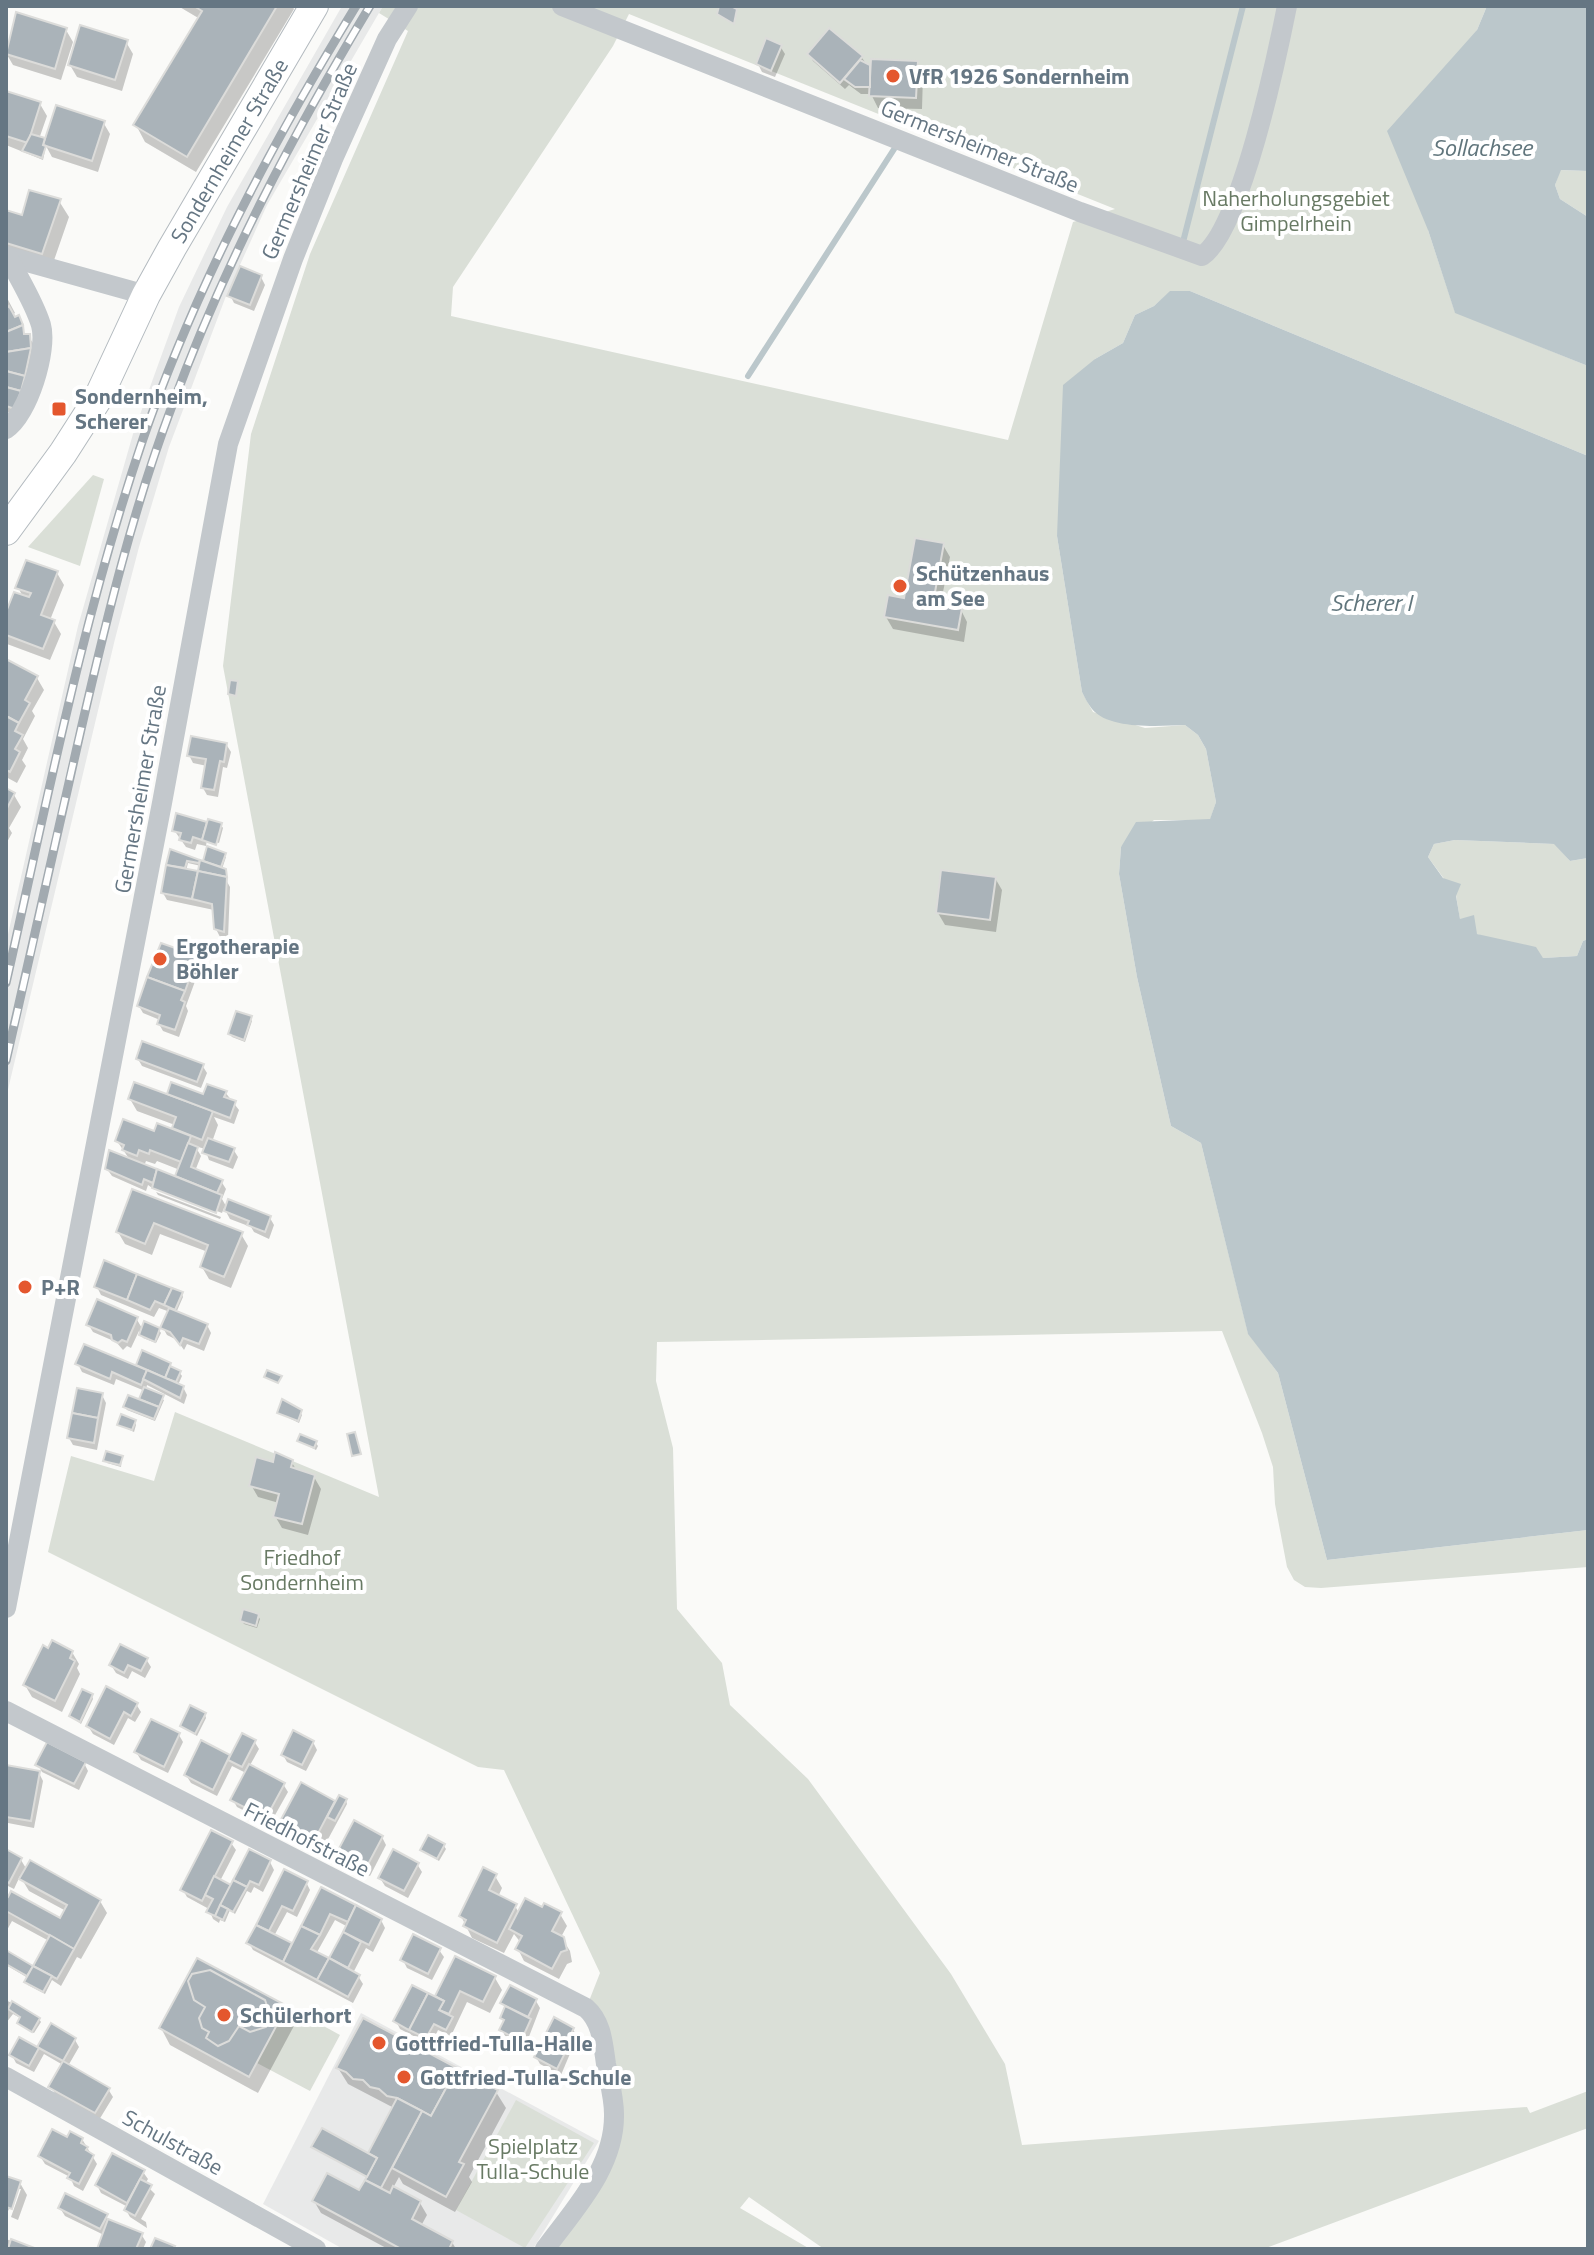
<svg xmlns="http://www.w3.org/2000/svg" width="1594" height="2255" viewBox="0 0 1594 2255" font-family="'Titillium Web',sans-serif">
<style>
.built{fill:#e8e9e9}
.green{fill:#dadfd7;fill-rule:evenodd}
.water{fill:#bbc7cb}
.shadow{fill:#0003;fill-rule:evenodd}
.lines{fill:none;stroke-linecap:round;stroke-linejoin:round}
.stream{stroke:#bbc7cb;stroke-width:6}
.building{fill:#aab3b9;stroke:#dcdcda;stroke-width:2}
.secondary-casing{stroke:#b3babf;stroke-width:30}
.street{stroke:#c3c8cc;stroke-width:20}
.secondary{stroke:#fff;stroke-width:28}
.rail-casing{stroke:#a2aab0;stroke-width:9}
.rail{stroke:#fff;stroke-width:6;stroke-dasharray:18;stroke-linecap:butt}
.poi-dot{fill:#e4572e;stroke:#fff;stroke-width:3}
.labels{text-anchor:middle;dominant-baseline:central;stroke-width:8;stroke-linejoin:round;paint-order:stroke}
.poi-label{font-size:22px;font-weight:bold;fill:#657683;stroke:#fff;text-anchor:start}
.street-label{font-size:22px;fill:#657683;stroke:#fff}
.park-label{font-size:22px;fill:#687a64;stroke:#fff}
.water-label{font-size:24px;font-style:italic;fill:#60757c;stroke:#fff}
</style>
<rect width="100%" height="100%" fill="#fafaf8"/>
<!-- built -->
<g class="built">
<polygon points="342,6 383,6 267,205 226,296 169,447 139,547 115,639 6,1098 6,943 78,626 133,434 179,307 227,207"/>
<polygon points="361,2013 599,2141 533,2249 343,2249 263,2204"/>
</g>
<!-- green -->
<g class="green">
<path d="M383,6H1487L1477,30L1428,230L1455,312L1588,366V456L1190,291H1171L1154,306L1135,315L1123,343L1095,359L1057,536L1082,692L1093,712L1145,728L1185,725L1198,735L1206,749L1216,802L1210,820H1154L1121,847L1119,874L1137,977L1171,1126L1201,1143L1248,1333L1278,1373L1327,1560L1588,1530V1567L1321,1588L1305,1587L1294,1580L1287,1567L1275,1504L1273,1467L1262,1433L1222,1331L657,1342L656,1381L673,1448L677,1609L722,1663L730,1705L808,1779L951,1974L1005,2064L1022,2145L1527,2107L1530,2113L1588,2091V2128L1263,2249H824L749,2197L740,2208L810,2249H540L610,2137L589,2001L600,1973L504,1770L478,1767L48,1552L71,1456L154,1481L175,1412L379,1497L223,666L251,434L310,254L408,31L379,13ZM629,14L1115,209L1073,222L1008,440L451,316L453,287L613,46Z"/>
<polygon points="1560,170 1588,171 1588,217 1560,199 1555,185"/>
<polygon points="93,475 104,479 80,566 28,547"/>
<polygon points="1455,840 1555,844 1570,861 1588,858 1588,939 1583,941 1577,956 1543,958 1477,934 1460,920 1456,895 1428,857 1434,844"/>
<polygon points="287,2006 340,2035 310,2091 257,2063"/>
<polygon points="516,2100 594,2143 525,2248 456,2210"/>
</g>
<!-- water -->
<g class="water">
<polygon points="1487,6 1588,6 1588,171 1561,170 1555,185 1560,199 1588,217 1588,366 1455,313 1428,230 1387,131 1477,30"/>
<path d="M1170,291H1190L1588,456V858L1570,861L1554,844L1455,840L1434,844L1428,857L1443,878L1461,884L1456,896L1460,919L1474,915L1477,934L1536,947L1543,958L1577,956L1583,941L1588,939V1530L1327,1560L1278,1373L1248,1334L1201,1143L1171,1126L1137,977L1119,874L1121,847L1136,822L1210,819L1216,802L1206,749L1198,735L1185,725C1160,726 1109,730 1092,709C1088,704 1085,698 1082,692L1057,536L1063,385L1095,359L1123,343L1135,315L1154,306Z"/>
</g>
<!-- shadow -->
<g class="shadow">
<polygon points="178,6 292,6 294,9 196,172 145,142 136,125 200,19"/>
<polygon points="18,15 66,30 73,42 61,80 13,65 6,53"/>
<polygon points="126,42 133,54 122,91 77,77 70,65"/>
<polygon points="780,46 785,54 775,77 762,72 758,64"/>
<polygon points="809,54 862,58 872,71 917,63 923,75 922,109 878,108 871,94 861,94 849,85 845,89 813,61"/>
<polygon points="6,93 40,104 47,116 39,139 46,143 103,122 110,134 98,172 52,157 46,146 43,160 6,145"/>
<polygon points="59,201 69,217 51,269 6,256 6,212 23,218"/>
<polygon points="261,277 265,285 254,311 234,303 230,295"/>
<polygon points="6,296 15,313 12,315 22,325 25,336 28,336 33,343 35,357 19,415 6,412"/>
<polygon points="943,545 950,557 940,607 961,610 967,622 964,642 893,629 886,617 906,601"/>
<polygon points="57,573 64,585 50,620 54,622 61,634 50,660 7,644 6,617 23,597 18,587"/>
<polygon points="6,661 37,678 44,690 32,711 35,716 23,739 28,748 22,760 26,766 17,783 6,777"/>
<polygon points="226,744 231,752 227,768 223,767 218,797 207,795 203,788 207,766 193,763 189,755"/>
<polygon points="6,791 14,795 21,807 9,828 12,833 6,844"/>
<polygon points="205,823 208,827 221,825 223,828 219,843 207,839 206,846 197,844 195,850 186,847 174,830"/>
<path d="M209,849L226,857L222,869L226,874V880L230,887L228,938L220,937L216,929L214,910L167,900L163,893L171,851L204,863ZM188,863L201,866L202,874L186,871Z"/>
<polygon points="995,878 1002,890 996,932 945,925 938,913"/>
<polygon points="196,958 201,965 186,1006 188,1011 179,1037 163,1031 159,1024 160,1020 143,1013 139,1006"/>
<polygon points="250,1018 252,1021 245,1042 232,1037 230,1034"/>
<polygon points="138,1059 202,1065 207,1073 201,1088 142,1066"/>
<path d="M225,1092L239,1110L234,1124L214,1117L218,1125L212,1142L233,1149L238,1157L233,1169L209,1160L205,1149L195,1146L201,1156L195,1171L221,1181L226,1189L222,1199L227,1208L270,1218L274,1225L269,1239L254,1232L251,1227L230,1219L224,1208L222,1213L155,1187V1190L148,1185L146,1191L112,1176L107,1169L130,1160L117,1141L173,1131L175,1125L137,1111L130,1099L171,1098L169,1094L204,1096ZM146,1161L155,1164L157,1161L180,1170L176,1179L144,1166Z"/>
<polygon points="133,1192 241,1234 248,1246 231,1288 209,1279 202,1267 208,1252 160,1234 152,1255 125,1244 118,1232"/>
<polygon points="156,1192 221,1217 220,1219 158,1195"/>
<polygon points="97,1287 182,1294 183,1297 176,1313 207,1325 211,1333 204,1351 187,1344 184,1350 177,1340 167,1335 163,1328 170,1312 159,1308 154,1317 101,1295"/>
<polygon points="136,1318 143,1330 159,1330 161,1333 156,1343 143,1338 139,1331 131,1348 127,1346 123,1350 116,1342 93,1332 88,1324"/>
<polygon points="143,1353 170,1365 173,1370 180,1373 182,1376 178,1385 183,1387 187,1395 184,1404 147,1385 146,1390 164,1400 155,1421 127,1410 125,1407 140,1402 145,1391 116,1379 114,1385 82,1372 78,1364 137,1368"/>
<polygon points="102,1395 106,1403 97,1450 73,1445 69,1438"/>
<polygon points="300,1412 302,1415 299,1423 279,1413"/>
<polygon points="135,1422 136,1425 134,1432 119,1425"/>
<polygon points="299,1441 316,1443 318,1446 316,1450"/>
<polygon points="122,1457 121,1467 107,1463 106,1460"/>
<polygon points="291,1461 297,1471 314,1477 321,1489 308,1535 282,1528 275,1516 279,1503 258,1497 251,1485 274,1464"/>
<polygon points="258,1616 260,1619 257,1628 244,1624 242,1621"/>
<polygon points="72,1652 79,1664 77,1668 80,1674 62,1712 32,1697 25,1685"/>
<polygon points="146,1659 151,1667 145,1678 132,1671 128,1679 116,1673 111,1665"/>
<polygon points="92,1696 93,1699 81,1724 71,1716"/>
<polygon points="136,1704 141,1712 135,1722 128,1718 114,1745 93,1734 88,1726"/>
<polygon points="205,1715 206,1718 197,1736 182,1726"/>
<polygon points="179,1735 183,1742 168,1773 141,1760 136,1752"/>
<polygon points="254,1741 259,1749 249,1767 283,1784 288,1792 270,1824 237,1807 233,1800 246,1773 232,1766 217,1796 191,1783 186,1775 202,1743 231,1758"/>
<polygon points="313,1742 317,1750 306,1771 287,1762 283,1755"/>
<polygon points="84,1763 88,1771 79,1790 42,1772 38,1765"/>
<polygon points="6,1767 39,1773 43,1781 34,1828 8,1823 6,1819"/>
<polygon points="346,1800 347,1804 320,1854 288,1837 281,1825 334,1802"/>
<polygon points="382,1837 386,1845 370,1876 342,1862 338,1854"/>
<polygon points="231,1843 236,1850 220,1881 232,1887 270,1862 274,1870 263,1892 254,1887 251,1893 247,1891 235,1914 230,1910 225,1922 220,1920 219,1923 213,1919 209,1909 187,1897 183,1890"/>
<polygon points="444,1846 446,1849 439,1861 422,1850"/>
<polygon points="6,1852 21,1860 27,1870 100,1901 107,1913 81,1959 77,1957 61,1986 52,1980 45,1994 28,1985 28,1978 6,1965 6,1953 34,1968 49,1941 12,1921 6,1932 6,1898 61,1921 66,1911 29,1891 20,1876 14,1889 6,1885"/>
<polygon points="417,1864 422,1872 408,1898 385,1886 380,1878"/>
<path d="M285,1872L306,1882L310,1890L297,1917L287,1912L274,1936L293,1946L322,1890L381,1920L385,1928L373,1952L366,1948L353,1973L358,1976L363,1984L353,2003L253,1950L249,1943ZM335,1920L348,1927L330,1961L316,1954Z"/>
<polygon points="495,1876 502,1888 498,1897 515,1906 519,1913 543,1910 560,1914 567,1926 561,1937 570,1951 572,1962 567,1964 559,1979 524,1961 518,1949 521,1943 514,1934 504,1953 472,1938 461,1916"/>
<polygon points="439,1950 444,1957 432,1980 407,1968 403,1960"/>
<polygon points="495,1978 502,1990 490,2013 467,2002 451,2036 438,2030 431,2045 400,2029 396,2021 440,2001 437,1996"/>
<polygon points="6,2000 39,2019 41,2022 34,2033 21,2026 19,2023 22,2019 13,2014 6,2023"/>
<polygon points="536,2001 540,2008 525,2047 506,2037 501,2030 505,2022 502,2018 506,2009 503,2003"/>
<polygon points="285,2008 295,2024 258,2093 170,2045 161,2028"/>
<polygon points="555,2020 573,2029 577,2037 561,2075 540,2064 536,2057"/>
<polygon points="51,2026 75,2040 79,2047 68,2066 108,2089 113,2097 99,2120 55,2094 51,2086 63,2065 44,2054 34,2072 16,2063 12,2055 38,2049"/>
<polygon points="338,2068 496,2092 506,2108 469,2177 472,2182 455,2212 403,2184 399,2177 393,2188 420,2203 427,2215 421,2226 452,2242 456,2249 388,2249 321,2213 314,2201 360,2193 368,2178 314,2147 369,2156 394,2108 348,2084"/>
<polygon points="68,2139 82,2139 97,2164 83,2191 74,2186 70,2177 45,2164 40,2156"/>
<polygon points="143,2172 148,2179 145,2184 155,2194 141,2219 146,2222 147,2228 130,2217 126,2210 128,2207 101,2193 97,2185"/>
<polygon points="6,2178 20,2183 27,2195 18,2220 11,2217 21,2189 17,2189 6,2216"/>
<polygon points="60,2208 106,2216 110,2222 141,2234 146,2242 143,2249 99,2249 104,2235 65,2216"/>
<polygon points="6,2239 33,2249 6,2249"/>
</g>
<g class="lines">
<!-- stream -->
<g class="stream">
<polyline points="1183,242 1243,6"/>
<polyline points="748,376 898,143"/>
</g>
</g>
<!-- building -->
<g class="building">
<polygon points="194,6 277,6 187,157 133,125 202,11"/>
<polygon points="719,6 731,6 737,9 734,24 717,14"/>
<polygon points="16,12 67,28 55,69 6,54"/>
<polygon points="80,25 128,40 115,80 68,65"/>
<polygon points="829,28 863,56 840,83 807,54"/>
<polygon points="766,38 782,45 771,71 756,64"/>
<polygon points="871,59 918,61 916,98 869,96"/>
<polygon points="860,60 870,65 870,87 855,87 844,79"/>
<polygon points="6,91 41,102 28,143 6,136"/>
<polygon points="56,105 105,121 92,161 43,145"/>
<polygon points="31,134 45,138 43,145 46,146 42,158 22,151"/>
<polygon points="29,190 61,199 42,254 6,243 6,210 22,215"/>
<polygon points="240,266 262,275 250,305 227,296"/>
<polygon points="9,306 15,317 19,315 23,325 6,332 6,309"/>
<polygon points="23,325 24,334 30,334 31,348 6,352 6,332"/>
<polygon points="31,348 25,376 6,371 6,352"/>
<polygon points="6,371 25,376 21,391 6,387"/>
<polygon points="6,387 21,391 15,409 6,406"/>
<polygon points="915,538 944,543 933,603 962,608 958,630 884,617 888,595 904,598"/>
<polygon points="26,560 58,571 41,615 55,620 43,649 6,635 6,612 14,592 29,597 31,593 15,588"/>
<polygon points="6,659 38,676 25,700 30,703 19,723 6,716"/>
<polygon points="230,680 238,681 236,696 228,694"/>
<polygon points="6,716 19,723 15,731 23,735 15,749 20,752 10,772 6,770"/>
<polygon points="191,736 227,743 224,762 220,761 214,790 201,788 206,759 187,756"/>
<polygon points="6,788 15,793 6,810"/>
<polygon points="176,813 207,822 202,840 193,837 191,843 179,840 181,833 172,831"/>
<polygon points="208,819 222,823 216,845 202,840"/>
<polygon points="207,846 226,853 221,867 203,861"/>
<polygon points="170,849 200,860 199,863 187,861 185,868 166,865"/>
<polygon points="200,860 226,869 227,877 198,871"/>
<polygon points="166,865 198,871 192,899 161,893"/>
<polygon points="941,870 996,877 990,920 936,913"/>
<polygon points="198,871 227,877 224,932 214,929 212,904 192,899"/>
<polygon points="161,943 198,956 185,991 147,977"/>
<polygon points="147,977 185,991 181,1000 185,1002 175,1030 157,1024 160,1015 137,1006"/>
<polygon points="236,1011 252,1016 244,1040 228,1034"/>
<polygon points="142,1041 204,1064 197,1082 136,1059"/>
<polygon points="134,1082 213,1111 202,1140 172,1128 176,1117 128,1099"/>
<polygon points="171,1082 203,1094 207,1084 227,1091 224,1097 236,1101 230,1118 167,1094"/>
<polygon points="123,1119 154,1131 157,1123 191,1136 181,1162 150,1150 149,1154 139,1150 137,1156 122,1150 124,1145 115,1141"/>
<polygon points="208,1138 235,1148 229,1162 202,1153"/>
<polygon points="188,1143 198,1147 191,1167 223,1180 217,1193 175,1176"/>
<polygon points="109,1150 157,1169 153,1183 144,1179 142,1185 105,1169"/>
<polygon points="157,1169 222,1195 216,1213 152,1188"/>
<polygon points="132,1189 243,1232 224,1277 200,1267 208,1245 154,1223 145,1244 116,1232"/>
<polygon points="228,1199 271,1216 265,1232 247,1225 249,1221 224,1211"/>
<polygon points="104,1260 137,1274 127,1300 94,1287"/>
<polygon points="137,1274 172,1288 164,1305 155,1301 150,1310 127,1300"/>
<polygon points="172,1288 183,1292 175,1310 164,1305"/>
<polygon points="97,1299 138,1317 127,1342 122,1340 118,1343 112,1340 111,1335 86,1325"/>
<polygon points="169,1308 208,1324 199,1344 183,1338 180,1345 170,1332 160,1328"/>
<polygon points="144,1321 160,1328 155,1342 139,1335"/>
<polygon points="84,1344 147,1370 141,1385 112,1372 110,1379 75,1364"/>
<polygon points="142,1350 171,1363 165,1378 136,1365"/>
<polygon points="170,1366 181,1371 176,1382 165,1378"/>
<polygon points="147,1370 184,1386 180,1398 143,1379"/>
<polygon points="267,1370 282,1376 278,1383 264,1377"/>
<polygon points="144,1387 164,1395 159,1407 139,1399"/>
<polygon points="77,1388 103,1393 98,1418 72,1413"/>
<polygon points="128,1395 159,1407 154,1419 123,1407"/>
<polygon points="282,1399 302,1410 298,1421 277,1413"/>
<polygon points="72,1413 98,1418 94,1443 67,1438"/>
<polygon points="121,1414 136,1420 132,1430 117,1425"/>
<polygon points="355,1432 361,1454 352,1456 347,1434"/>
<polygon points="300,1434 317,1441 314,1448 297,1441"/>
<polygon points="106,1451 123,1456 120,1465 103,1461"/>
<polygon points="275,1452 293,1460 291,1467 315,1475 302,1524 273,1517 279,1494 249,1486 256,1457 273,1462"/>
<polygon points="243,1609 259,1614 256,1626 240,1621"/>
<polygon points="52,1640 73,1651 70,1658 75,1661 55,1701 23,1685 43,1645 48,1648"/>
<polygon points="120,1644 148,1658 141,1671 128,1665 124,1673 109,1665"/>
<polygon points="106,1686 138,1703 131,1716 124,1712 110,1739 86,1726"/>
<polygon points="82,1689 93,1694 80,1722 69,1716"/>
<polygon points="190,1705 206,1713 195,1734 180,1726"/>
<polygon points="151,1719 180,1733 164,1767 134,1752"/>
<polygon points="293,1730 314,1741 302,1765 281,1755"/>
<polygon points="242,1733 256,1740 242,1767 228,1760"/>
<polygon points="201,1740 230,1755 213,1790 184,1775"/>
<polygon points="47,1742 86,1762 74,1784 35,1765"/>
<polygon points="249,1764 285,1783 266,1818 230,1800"/>
<polygon points="6,1765 40,1771 31,1821 6,1817"/>
<polygon points="301,1782 335,1801 313,1843 278,1825"/>
<polygon points="339,1795 347,1799 335,1821 327,1817"/>
<polygon points="354,1820 383,1836 365,1870 336,1854"/>
<polygon points="211,1830 233,1841 202,1901 180,1890"/>
<polygon points="428,1835 445,1844 437,1859 420,1850"/>
<polygon points="6,1849 22,1858 9,1883 6,1881"/>
<polygon points="249,1849 271,1860 259,1885 250,1881 247,1887 233,1880"/>
<polygon points="393,1849 419,1863 404,1891 378,1878"/>
<polygon points="30,1860 101,1900 74,1949 6,1911 6,1896 8,1897 11,1891 60,1918 67,1905 19,1879"/>
<polygon points="483,1867 497,1874 489,1890 517,1904 497,1943 463,1926 466,1920 459,1916"/>
<polygon points="284,1869 308,1881 293,1911 282,1906 269,1931 256,1925"/>
<polygon points="214,1876 231,1885 215,1916 206,1912 213,1899 205,1895"/>
<polygon points="233,1880 247,1887 233,1912 220,1905"/>
<polygon points="321,1887 356,1905 348,1922 330,1914 320,1935 301,1926"/>
<polygon points="525,1898 542,1907 544,1903 562,1912 552,1931 564,1937 567,1950 561,1952 552,1969 515,1949 522,1936 509,1929"/>
<polygon points="220,1905 228,1909 223,1920 215,1916"/>
<polygon points="356,1905 382,1919 369,1945 343,1932"/>
<polygon points="256,1925 292,1943 283,1962 246,1943"/>
<polygon points="301,1926 320,1935 311,1949 329,1958 317,1980 283,1962"/>
<polygon points="343,1932 361,1942 348,1968 329,1958"/>
<polygon points="413,1934 441,1948 428,1974 400,1960"/>
<polygon points="50,1935 74,1949 57,1979 33,1966"/>
<polygon points="6,1950 33,1966 27,1976 6,1964"/>
<polygon points="455,1956 496,1976 483,2002 460,1991 449,2014 439,2010 444,2001 435,1996"/>
<polygon points="197,1958 287,2006 249,2077 159,2028"/>
<polygon points="329,1958 360,1975 348,1997 317,1980"/>
<polygon points="33,1966 52,1976 43,1992 24,1982"/>
<polygon points="210,1970 265,2000 271,2018 266,2027 250,2032 239,2026 229,2041 218,2046 206,2038 209,2032 202,2028 199,2018 205,2007 194,2000 188,1981 192,1974"/>
<polygon points="412,1985 428,1993 409,2030 393,2021"/>
<polygon points="510,1985 537,1999 528,2017 500,2003"/>
<polygon points="428,1993 444,2001 439,2010 453,2017 446,2030 434,2024 426,2038 409,2030"/>
<polygon points="12,2001 40,2018 32,2032 17,2023 20,2017 8,2009"/>
<polygon points="505,2006 531,2019 521,2041 499,2030 504,2020 500,2018"/>
<polygon points="554,2017 574,2028 565,2045 545,2035"/>
<polygon points="363,2018 457,2068 431,2116 397,2098 387,2096 379,2089 370,2087 363,2080 353,2079 346,2072 336,2068"/>
<polygon points="51,2023 76,2038 63,2061 37,2047"/>
<polygon points="545,2035 568,2047 557,2069 534,2057"/>
<polygon points="19,2037 39,2048 29,2066 9,2055"/>
<polygon points="63,2061 110,2088 95,2113 48,2087"/>
<polygon points="457,2068 498,2090 459,2162 464,2164 446,2197 392,2168 422,2111 431,2116"/>
<polygon points="397,2098 422,2111 381,2188 365,2180 377,2158 368,2153"/>
<polygon points="322,2128 377,2158 367,2177 311,2147"/>
<polygon points="52,2129 67,2137 70,2131 83,2138 81,2143 88,2147 86,2150 94,2155 79,2184 67,2178 70,2173 38,2156"/>
<polygon points="112,2153 145,2170 127,2203 95,2185"/>
<polygon points="327,2173 359,2190 365,2180 390,2193 393,2186 421,2201 412,2219 453,2241 449,2249 401,2249 312,2201"/>
<polygon points="6,2176 21,2181 12,2209 6,2207"/>
<polygon points="140,2179 152,2185 135,2216 124,2210"/>
<polygon points="65,2193 108,2214 100,2229 58,2208"/>
<polygon points="108,2219 143,2233 136,2249 97,2249"/>
<polygon points="155,2238 175,2246 173,2249 150,2249"/>
<polygon points="11,2239 37,2249 8,2249"/>
</g>
<g class="lines">
<!-- secondary casing -->
<g class="secondary-casing">
<g id="secondary">
<path id="s1" d="M6,531L63,453L97,400L146,295L172,248L314,6"/>
</g>
</g>
<!-- street -->
<g class="street">
<path d="M562,6L1080,212L1202,256C1241,230 1277,56 1287,6"/>
<polyline points="6,256 146,295"/>
<path d="M6,429C28,415 48,350 41,325C34,302 19,279 8,257"/>
<polyline points="6,1608 162,803 228,444 293,259 333,159 387,39 408,6"/>
<path d="M6,1711L586,2008C602,2022 603,2044 606,2064C609,2080 614,2097 614,2114C615,2167 575,2208 545,2249"/>
<polyline points="6,2077 316,2249"/>
</g>
<!-- secondary -->
<use href="#secondary" class="secondary"/>
<!-- rail casing -->
<g class="rail-casing">
<g id="rail">
<path d="M6,983C47,801 83,616 143,439C196,286 272,143 356,6"/>
<path d="M6,1061C32,949 56,837 82,725C107,617 133,509 172,406C224,265 293,134 370,6"/>
</g>
</g>
<!-- rail -->
<use href="#rail" class="rail"/>
</g>
<!-- markers -->
<g class="poi-dot">
<circle cx="893" cy="76" r="8"/>
<rect x="51" y="401" width="16" height="16" rx="4"/>
<circle cx="900" cy="586" r="8"/>
<circle cx="160" cy="959" r="8"/>
<circle cx="25" cy="1287" r="8"/>
<circle cx="224" cy="2015" r="8"/>
<circle cx="379" cy="2043" r="8"/>
<circle cx="404" cy="2077" r="8"/>
</g>
<g class="labels">
<!-- poi labels -->
<g class="poi-label">
<text x="909" y="76">VfR 1926 Sondernheim</text>
<text x="75" y="396">Sondernheim,<tspan x="75" dy="25">Scherer</tspan></text>
<text x="916" y="573">Schützenhaus<tspan x="916" dy="25">am See</tspan></text>
<text x="176" y="946">Ergotherapie<tspan x="176" dy="25">Böhler</tspan></text>
<text x="41" y="1287">P+R</text>
<text x="240" y="2015">Schülerhort</text>
<text x="395" y="2043">Gottfried-Tulla-Halle</text>
<text x="420" y="2077">Gottfried-Tulla-Schule</text>
</g>
<!-- street labels -->
<g class="street-label">
<text transform="translate(980 146) rotate(22)">Germersheimer Straße</text>
<text stroke="none"><textPath href="#s1" startOffset="442">Sondernheimer Straße</textPath></text>
<text transform="translate(309 161) rotate(-67)">Germersheimer Straße</text>
<text transform="translate(140 789) rotate(-80)">Germersheimer Straße</text>
<text transform="translate(307 1839) rotate(27)">Friedhofstraße</text>
<text transform="translate(173 2142) rotate(29)">Schulstraße</text>
</g>
<!-- park labels -->
<g class="park-label">
<text x="1296" y="198">Naherholungsgebiet<tspan x="1296" dy="25">Gimpelrhein</tspan></text>
<text x="302" y="1557">Friedhof<tspan x="302" dy="25">Sondernheim</tspan></text>
<text x="533" y="2146">Spielplatz<tspan x="533" dy="25">Tulla-Schule</tspan></text>
</g>
<!-- water labels -->
<g class="water-label">
<text x="1482" y="147">Sollachsee</text>
<text x="1371" y="602">Scherer I</text>
</g>
</g>
<!-- border -->
<rect width="1594" height="2255" fill="none" stroke="#657683" stroke-width="16"/>
</svg>
